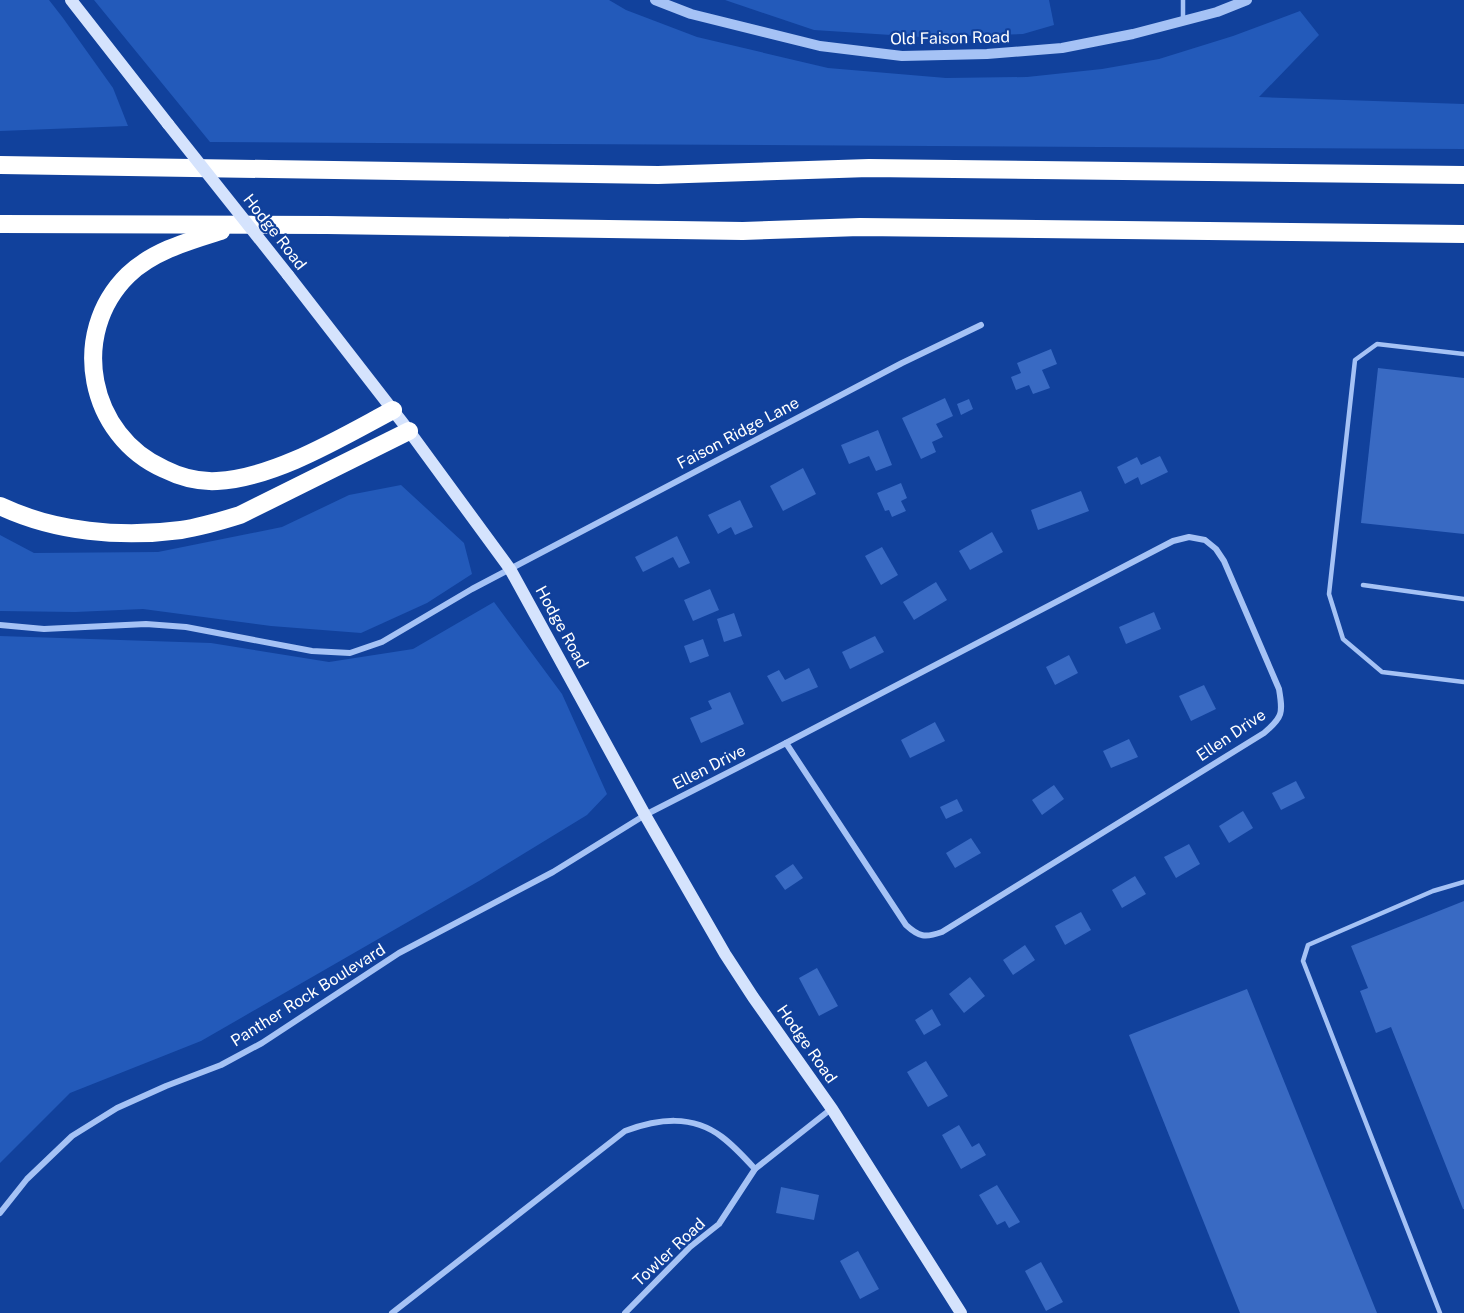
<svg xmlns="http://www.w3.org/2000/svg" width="1464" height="1313" viewBox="0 0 1464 1313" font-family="'Public Sans',sans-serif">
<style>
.green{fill:#235aba}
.building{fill:#396ac3}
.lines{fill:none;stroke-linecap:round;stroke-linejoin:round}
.service{stroke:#a5c2f5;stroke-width:4.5}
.minor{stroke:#a5c2f5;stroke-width:6}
.tertiary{stroke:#a5c2f5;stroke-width:10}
.secondary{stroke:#d5e3fd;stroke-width:12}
.motorway{stroke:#fff;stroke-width:18}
.secondary-bridge{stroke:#d5e3fd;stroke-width:12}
.labels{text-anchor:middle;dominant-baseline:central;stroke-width:4.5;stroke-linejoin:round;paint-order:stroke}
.street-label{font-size:16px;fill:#fff;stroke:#11419c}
</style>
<rect width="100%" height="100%" fill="#11419c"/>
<!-- green -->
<g class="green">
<polygon points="0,0 49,0 63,18 113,88 128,126 0,131"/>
<polygon points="94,0 609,0 626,10 697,37 828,68 946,78 1027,77 1102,69 1159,59 1233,36 1300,11 1319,35 1259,97 1464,104 1464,149 210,142"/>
<polygon points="725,0 1049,0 1054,25 1023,34 922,37 814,30"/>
<polygon points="401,485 464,543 472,574 427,603 361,633 271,626 143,609 75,612 0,611 0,535 34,553 158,552 282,527 349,495"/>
<polygon points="494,602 562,694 607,794 587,815 479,881 201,1041 70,1093 0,1163 0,636 211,643 329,662 413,649"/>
</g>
<!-- building -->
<g class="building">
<polygon points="1051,349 1057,364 1042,370 1050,388 1033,394 1029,385 1016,390 1011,377 1021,373 1017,363"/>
<polygon points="1378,368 1464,378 1464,534 1361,523"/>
<polygon points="945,398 953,416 936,424 943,437 932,442 936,452 921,459 902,418"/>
<polygon points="969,399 973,409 961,415 957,404"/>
<polygon points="878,430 892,465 876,471 869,456 849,464 841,445"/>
<polygon points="1160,456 1168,472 1141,485 1138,477 1125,484 1117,467 1137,457 1141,465"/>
<polygon points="803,468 816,494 783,511 770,486"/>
<polygon points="901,483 907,498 901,501 906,511 892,517 889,510 885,511 877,493"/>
<polygon points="1081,491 1089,511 1038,530 1031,510"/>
<polygon points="740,500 753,527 735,535 731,527 718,534 708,515"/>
<polygon points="992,532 1003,552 970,570 959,551"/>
<polygon points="677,536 690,563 679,568 673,557 643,572 635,557"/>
<polygon points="882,547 898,575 881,585 865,556"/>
<polygon points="936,582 947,600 914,620 903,602"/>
<polygon points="710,589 719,610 693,621 684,600"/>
<polygon points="1154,612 1161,629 1126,644 1119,627"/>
<polygon points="734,613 742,636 724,642 717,619"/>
<polygon points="875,636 884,652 850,669 842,652"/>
<polygon points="703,639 709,656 690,663 684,646"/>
<polygon points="1069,655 1078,673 1055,685 1046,667"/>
<polygon points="809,668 818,687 782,702 767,676 779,670 785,680"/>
<polygon points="1204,685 1216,709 1191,721 1179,696"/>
<polygon points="730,692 744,724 701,743 690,718 712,709 708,701"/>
<polygon points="935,722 945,741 910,758 901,740"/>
<polygon points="1129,739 1138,757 1111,768 1103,751"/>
<polygon points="1296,781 1305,798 1281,810 1272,793"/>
<polygon points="1054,785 1064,799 1042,815 1032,800"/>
<polygon points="957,799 963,811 946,819 940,807"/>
<polygon points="1243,811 1253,828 1229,843 1219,826"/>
<polygon points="971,838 981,853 955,868 946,853"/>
<polygon points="1189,844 1200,864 1176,878 1164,857"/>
<polygon points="793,864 803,878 785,890 775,876"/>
<polygon points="1135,876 1146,894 1122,908 1112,890"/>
<polygon points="1464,901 1464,1209 1463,1209 1391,1027 1376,1033 1360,991 1368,988 1351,946"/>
<polygon points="1081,912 1091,930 1065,945 1055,926"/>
<polygon points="1025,945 1035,960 1013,975 1003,960"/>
<polygon points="817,968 838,1006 819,1016 799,978"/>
<polygon points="970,977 985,996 964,1013 949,994"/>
<polygon points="1247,989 1377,1313 1240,1313 1129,1035"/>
<polygon points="932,1009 941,1025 924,1035 915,1020"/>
<polygon points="926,1061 948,1096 928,1107 907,1072"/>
<polygon points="959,1125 972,1147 979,1143 986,1155 961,1169 942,1135"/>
<polygon points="997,1185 1020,1222 1009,1228 1005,1221 997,1225 979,1195"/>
<polygon points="781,1187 819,1195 814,1220 776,1213"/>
<polygon points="858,1251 879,1289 860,1299 840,1261"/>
<polygon points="1041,1262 1063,1302 1046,1311 1025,1271"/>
</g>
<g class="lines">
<!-- service -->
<g class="service">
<polyline points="1183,21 1183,0"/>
<polyline points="1464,354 1377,344 1355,360 1329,594 1343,639 1382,672 1464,682"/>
<polyline points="1363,585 1464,599"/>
<polyline points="1440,1313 1303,961 1308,945 1433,891 1464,882"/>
</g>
<!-- minor -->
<g class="minor">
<path d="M1189,537L1205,540L1216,549L1224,561L1279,689C1283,713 1283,717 1264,733L942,932C925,938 919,937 906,925L786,743L1173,541Z"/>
<polyline points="0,625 44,629 146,624 186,627 312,651 350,653 382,642 472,589 510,569 902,363 981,325"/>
<polyline points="0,1213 27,1179 72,1136 117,1108 166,1086 221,1065 262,1043 399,953 553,872 645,815 786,743"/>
<path d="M392,1313L625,1131C658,1119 692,1114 722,1137C734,1146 745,1158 755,1169"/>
<polyline points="625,1313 690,1247 719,1224 755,1169 831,1109"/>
</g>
<!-- tertiary -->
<polyline class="tertiary" points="655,0 691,14 820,46 902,56 987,54 1062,48 1133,34 1217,12 1247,0"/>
<!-- secondary -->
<g class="secondary">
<polyline points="71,0 168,124"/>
<polyline points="288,275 409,431 510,569 645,815 725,954 753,997 832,1109 961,1313"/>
</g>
<!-- motorway -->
<g class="motorway">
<polyline points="0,165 658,175 869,168 1464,175"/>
<polyline points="0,224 327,225 743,231 860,227 1464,234"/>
<path d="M221,231C189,241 153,251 128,275C68,334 89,436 164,469C180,477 199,482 217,481C275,478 342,437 393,410"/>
<path d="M0,506C55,532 121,538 181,530C201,527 221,521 240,515L409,431"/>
</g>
<!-- secondary-bridge -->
<polyline class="secondary-bridge" points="168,124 288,275"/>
</g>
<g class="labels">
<!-- street labels -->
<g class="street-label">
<text transform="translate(950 38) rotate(-1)">Old Faison Road</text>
<text transform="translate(275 232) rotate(52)">Hodge Road</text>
<text transform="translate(738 433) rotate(-28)">Faison Ridge Lane</text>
<text transform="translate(562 627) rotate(61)">Hodge Road</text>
<text transform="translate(1231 735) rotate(-34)">Ellen Drive</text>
<text transform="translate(709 767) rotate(-27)">Ellen Drive</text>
<text transform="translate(308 995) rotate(-32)">Panther Rock Boulevard</text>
<text transform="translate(807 1044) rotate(55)">Hodge Road</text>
<text transform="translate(669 1252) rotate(-43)">Towler Road</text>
</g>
</g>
</svg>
